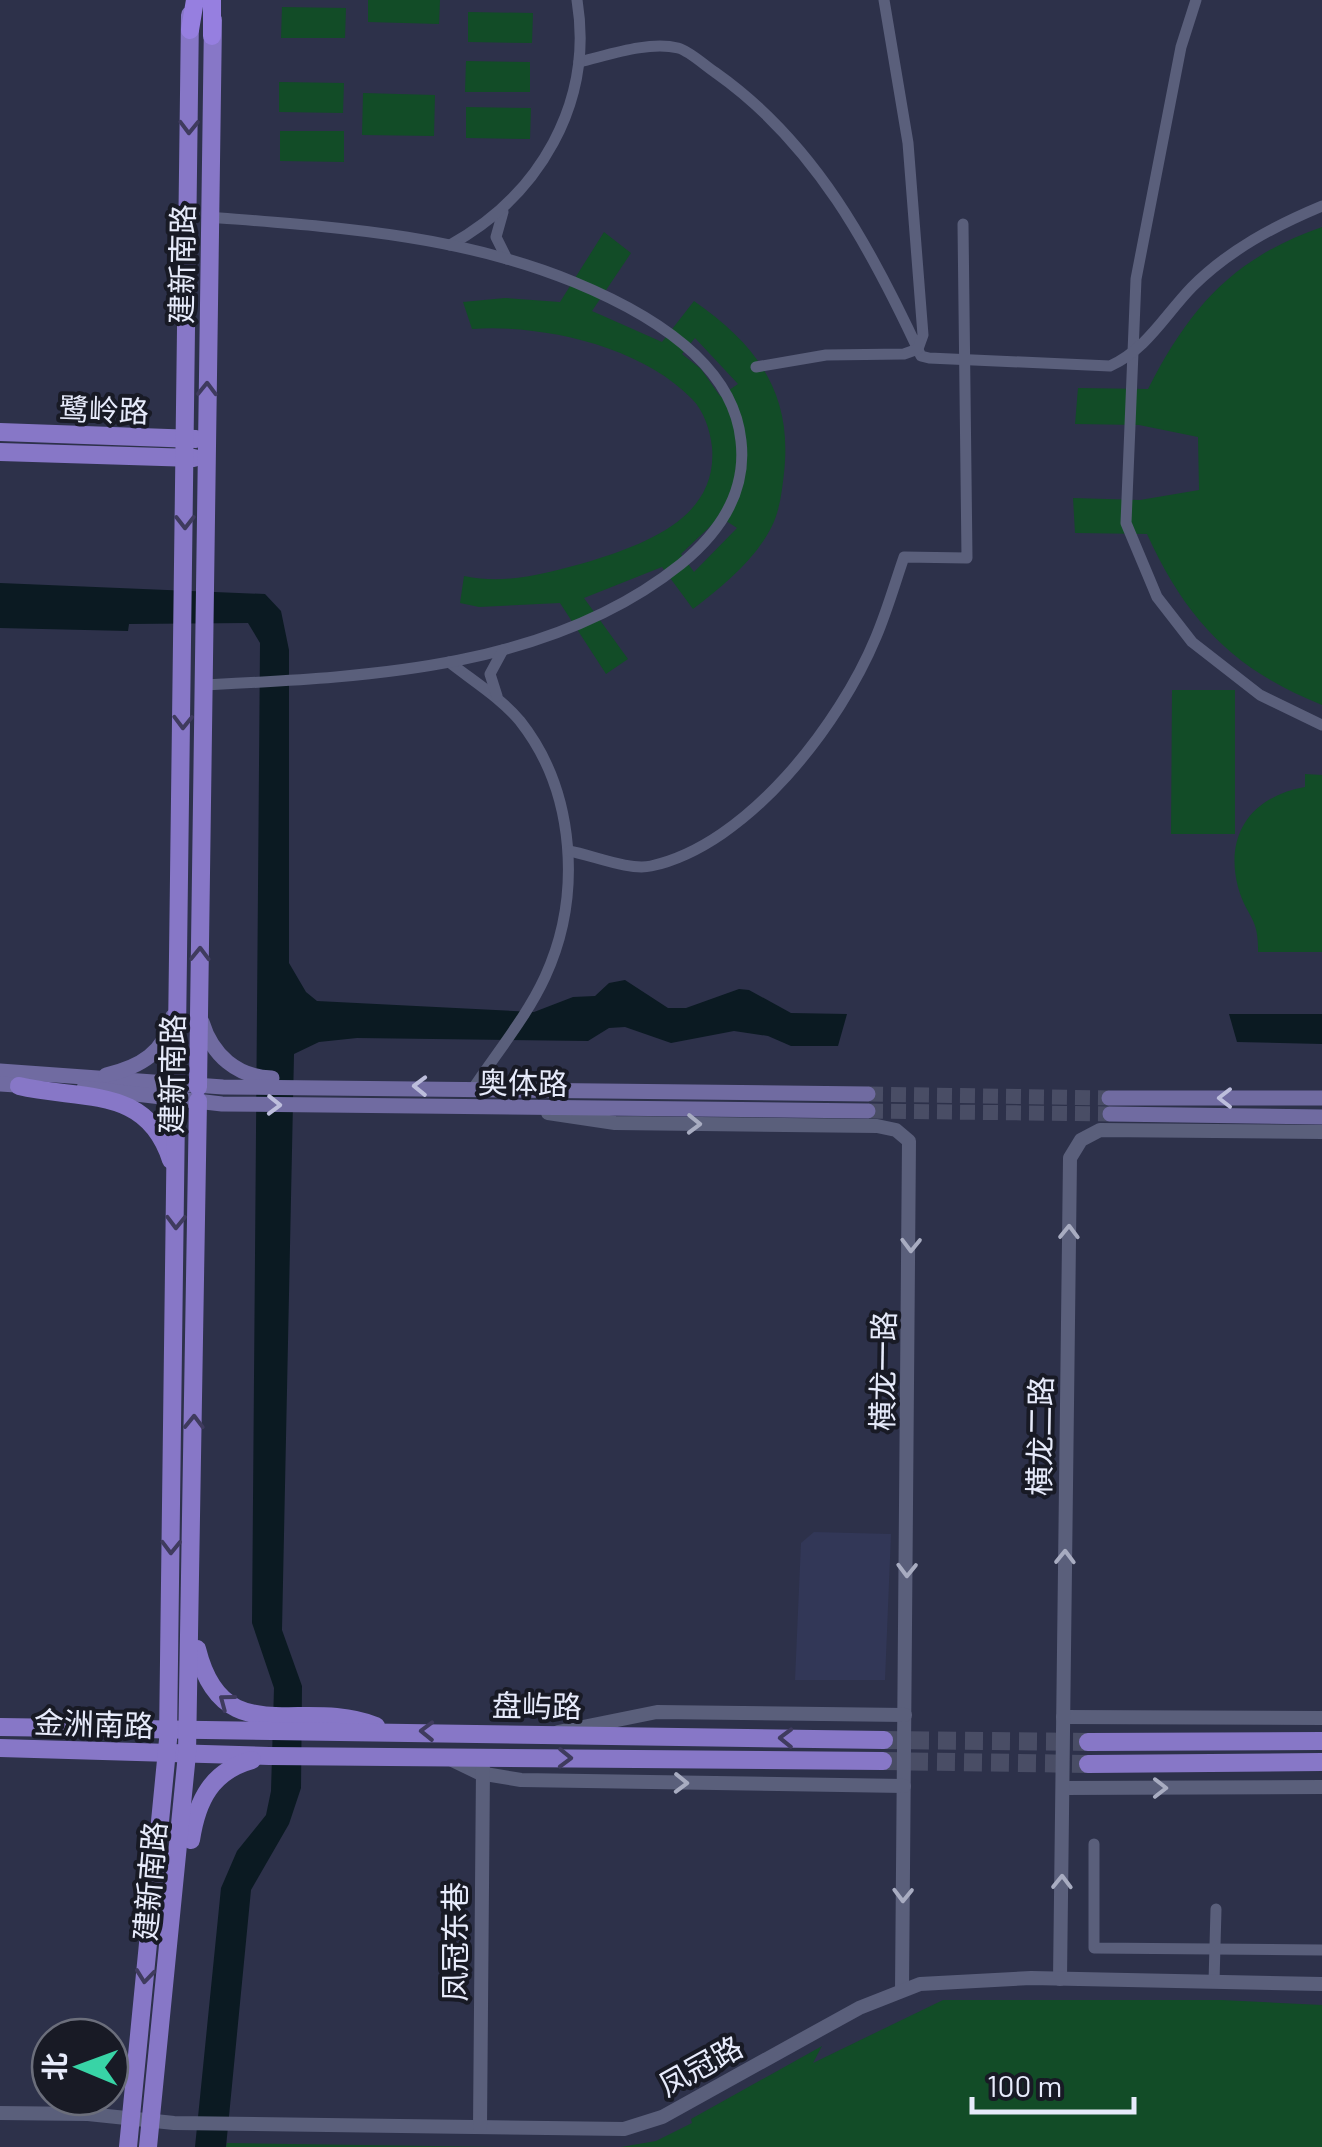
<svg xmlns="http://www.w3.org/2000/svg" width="1322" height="2147" viewBox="0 0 1322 2147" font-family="Barlow,'Noto Sans SC',sans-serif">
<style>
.built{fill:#323757}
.green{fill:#124c27;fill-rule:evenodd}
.water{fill:#0b1a22}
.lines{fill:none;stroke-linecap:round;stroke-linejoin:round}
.secondary-tunnel{stroke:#494d65;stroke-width:15;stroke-dasharray:15 8;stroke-linecap:butt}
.primary-tunnel{stroke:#494d65;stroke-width:18;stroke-dasharray:18 9;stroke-linecap:butt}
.minor{stroke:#5a5f7b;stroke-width:11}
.tertiary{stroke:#5a5f7b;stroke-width:14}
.secondary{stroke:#706ba1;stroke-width:15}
.primary{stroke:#8777c7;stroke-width:18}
.trunk{stroke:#967fe0;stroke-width:18}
.oneway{stroke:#3f3b5e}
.oneway2{stroke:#bdbedc}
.oneway3{stroke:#a8acc1}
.labels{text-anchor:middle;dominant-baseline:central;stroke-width:8;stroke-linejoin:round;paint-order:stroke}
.street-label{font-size:30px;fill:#e7ebfb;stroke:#181a25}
</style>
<rect width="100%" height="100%" fill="#2d314a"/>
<!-- built -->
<polygon class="built" points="814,1532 891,1534 885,1680 795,1680 801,1543"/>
<!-- green -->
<g class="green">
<polygon points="368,0 440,0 439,24 368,22"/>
<polygon points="282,7 346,8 345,38 281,38"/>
<polygon points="468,12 533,13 532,43 468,42"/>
<polygon points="466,61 530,62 530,92 465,92"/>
<polygon points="279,82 344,83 343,113 279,112"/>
<polygon points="363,93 435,95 434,136 362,135"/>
<polygon points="466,107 531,108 530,139 466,138"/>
<polygon points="280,131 344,131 344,162 280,161"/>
<path d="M1322,227V705C1234,670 1186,620 1147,534L1075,533L1073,498L1140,500L1199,490L1198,437L1139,425L1075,424L1078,388L1148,389C1190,307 1233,258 1322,227Z"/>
<path d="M604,232L631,253L592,311L662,342L694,301C757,345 793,393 784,473C782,490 780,510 772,526C756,559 722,587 693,609L662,567L584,598L628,659L606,674L560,603L479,607L460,603L464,576C508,585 548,573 591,561C648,543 718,517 712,447C710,430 704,411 692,399C641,346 542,324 472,329L463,302L505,298L560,302ZM695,338L738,384L720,396L701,369L682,354ZM720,517L737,528L694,572L681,554Z"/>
<polygon points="1172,690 1235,690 1235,834 1171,834"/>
<path d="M1305,774L1322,775V952H1258C1259,916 1246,917 1238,887C1224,833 1253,796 1305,787Z"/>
<polygon points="943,2000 1222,2000 1322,2005 1322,2147 621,2147 656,2141 692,2123 691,2119 822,2046 813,2063"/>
<polygon points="227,2143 503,2147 547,2147 226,2147"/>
</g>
<!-- water -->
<g class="water">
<polygon points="0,583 265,594 281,611 289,650 289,963 306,992 317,1001 534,1012 573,997 595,996 609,983 625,980 668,1008 686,1008 739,989 749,990 791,1013 847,1014 838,1046 791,1046 768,1036 734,1031 671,1043 625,1027 609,1028 588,1041 357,1038 319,1042 294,1054 282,1630 302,1686 301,1788 289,1824 251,1890 226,2147 195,2147 221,1888 237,1851 266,1815 271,1791 274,1688 252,1623 260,643 248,623 129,624 128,631 0,628"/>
<polygon points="1229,1014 1322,1014 1322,1044 1237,1042"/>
</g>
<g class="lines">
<!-- secondary-tunnel -->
<g class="secondary-tunnel">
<polyline points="868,1094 1109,1098"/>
<polyline points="868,1111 1110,1114"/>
</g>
<!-- primary-tunnel -->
<g class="primary-tunnel">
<polyline points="884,1740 1088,1742"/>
<polyline points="883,1761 1088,1764"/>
</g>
<!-- minor -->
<g class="minor">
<polyline points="1196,0 1181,47 1136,279 1126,523 1157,597 1192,642 1260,695 1322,725"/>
<path d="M579,62C609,55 648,41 678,48C690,51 705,66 716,73C815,143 871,248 921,356L929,358L1110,366C1147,349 1164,316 1192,287C1229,250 1274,226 1322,206"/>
<polyline points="503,212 496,237 507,259"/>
<path d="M450,245C539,196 594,103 577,0"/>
<polyline points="756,367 826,355 904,354 918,349 923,335 908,143 884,0"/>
<path d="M449,662C473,681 501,698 520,721C576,792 582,897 545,977C527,1016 498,1051 474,1087"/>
<path d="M204,685C365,677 549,670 681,564C719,533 747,493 741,441C733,360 642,310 574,282C458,234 332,227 209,217"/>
<polyline points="497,696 490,674 503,650"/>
<path d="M569,851C592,855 629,871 651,866C748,845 840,724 876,637C887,611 895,583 904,557L967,558L963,224"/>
<polyline points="1094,1844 1094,1948 1322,1950"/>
<polyline points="1214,1982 1216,1909"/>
</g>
<!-- tertiary -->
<g class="tertiary">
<polyline points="548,1113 615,1123 877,1126 896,1130 909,1141 902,1990"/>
<polyline points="1063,1717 1322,1718"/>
<polyline points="558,1732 657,1712 905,1715"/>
<polyline points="448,1758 479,1773 521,1780 904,1786"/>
<polyline points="1063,1788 1322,1787"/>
<polyline points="1060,1979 1070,1158 1081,1140 1100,1130 1322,1132"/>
<polyline points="0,2113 88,2114 174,2123 624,2129 662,2117 859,2008 920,1984 1031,1978 1322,1984"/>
<polyline points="480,2127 483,1768"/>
</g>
<!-- secondary -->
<g class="secondary">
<path d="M202,1022C212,1055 237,1077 272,1078"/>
<polyline points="0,1071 223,1087 868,1094"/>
<path d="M106,1075C140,1067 165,1053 173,1016"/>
<polyline points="0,1084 31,1086"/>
<polyline points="84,1088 222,1104 868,1111"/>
<polyline points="1109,1098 1322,1098"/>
<polyline points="1110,1114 1322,1117"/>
</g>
<!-- primary -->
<g class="primary">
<polyline points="0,432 196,439"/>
<polyline points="0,452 194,458"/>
<path d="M19,1086C83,1101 147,1085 171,1160"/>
<polyline points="198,1087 213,20"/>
<path d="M197,1649C223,1754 301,1696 376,1726"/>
<polyline points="0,1727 884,1740"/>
<polyline points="1088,1742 1322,1741"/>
<polyline points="0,1748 269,1756 883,1761"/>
<polyline points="1088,1764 1322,1762"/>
<path d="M191,1840C197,1800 212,1771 252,1760"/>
<polyline points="128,2147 168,1740 190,15"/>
<polyline points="148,2147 187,1754 198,1101"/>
</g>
<!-- trunk -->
<g class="trunk">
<polyline points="212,0 212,36"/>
<polyline points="190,30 195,0"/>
</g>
</g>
<!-- one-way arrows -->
<defs><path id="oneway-chevron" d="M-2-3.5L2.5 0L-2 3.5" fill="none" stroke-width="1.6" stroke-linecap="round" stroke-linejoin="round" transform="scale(2.5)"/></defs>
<g class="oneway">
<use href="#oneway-chevron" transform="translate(189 127) rotate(91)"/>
<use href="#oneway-chevron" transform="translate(207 389) rotate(-89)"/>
<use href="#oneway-chevron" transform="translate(185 522) rotate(90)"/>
<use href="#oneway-chevron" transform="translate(183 722) rotate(91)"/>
<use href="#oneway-chevron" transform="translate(200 954) rotate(-89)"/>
<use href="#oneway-chevron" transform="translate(176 1222) rotate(91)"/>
<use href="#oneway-chevron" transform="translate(194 1422) rotate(-89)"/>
<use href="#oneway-chevron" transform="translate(171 1547) rotate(91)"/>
<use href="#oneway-chevron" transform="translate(226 1701) rotate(-143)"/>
<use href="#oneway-chevron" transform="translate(427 1731) rotate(-179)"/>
<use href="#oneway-chevron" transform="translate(786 1738) rotate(-179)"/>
<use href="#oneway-chevron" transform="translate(565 1758) rotate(1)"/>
<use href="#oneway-chevron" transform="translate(145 1976) rotate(96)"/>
</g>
<g class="oneway2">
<use href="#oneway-chevron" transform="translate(420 1086) rotate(-179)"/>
<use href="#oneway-chevron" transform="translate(1225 1098) rotate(-180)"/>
<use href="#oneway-chevron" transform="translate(274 1105) rotate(1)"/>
</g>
<g class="oneway3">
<use href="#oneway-chevron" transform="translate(694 1124) rotate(1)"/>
<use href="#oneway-chevron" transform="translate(1069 1232) rotate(-89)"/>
<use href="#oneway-chevron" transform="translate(911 1245) rotate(91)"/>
<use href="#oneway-chevron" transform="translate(1065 1557) rotate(-89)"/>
<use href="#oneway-chevron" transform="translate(907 1570) rotate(91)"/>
<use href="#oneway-chevron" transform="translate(681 1783) rotate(1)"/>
<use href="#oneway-chevron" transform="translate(1160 1788)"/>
<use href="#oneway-chevron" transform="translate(1062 1882) rotate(-89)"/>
<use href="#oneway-chevron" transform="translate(903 1895) rotate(91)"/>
</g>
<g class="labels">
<!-- street labels -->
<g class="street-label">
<text transform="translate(181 264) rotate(-89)">建新南路</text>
<text transform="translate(104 409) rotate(2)">鹭岭路</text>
<text transform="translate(171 1074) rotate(-89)">建新南路</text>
<text transform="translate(523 1082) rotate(1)">奥体路</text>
<text transform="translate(882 1371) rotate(-89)">横龙一路</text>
<text transform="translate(1039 1436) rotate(-89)">横龙二路</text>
<text transform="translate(537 1705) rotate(1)">盘屿路</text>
<text transform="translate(94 1723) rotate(2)">金洲南路</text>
<text transform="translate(149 1881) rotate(-85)">建新南路</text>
<text transform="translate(454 1942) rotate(-90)">凤冠东巷</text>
<text transform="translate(700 2065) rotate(-29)">凤冠路</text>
</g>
</g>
<!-- north arrow -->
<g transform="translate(80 2067) rotate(271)"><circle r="48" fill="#181a25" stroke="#6b6e7b" stroke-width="2.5"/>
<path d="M0-8L18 38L0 25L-18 38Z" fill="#38d4a6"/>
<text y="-15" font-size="28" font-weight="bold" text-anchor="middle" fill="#e7ebfb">北</text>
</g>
<!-- scale -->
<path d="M972 2097v15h162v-15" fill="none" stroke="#e7ebfb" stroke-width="5"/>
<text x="987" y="2097" font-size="30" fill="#e7ebfb" stroke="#181a25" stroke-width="8" paint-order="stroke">100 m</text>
</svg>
